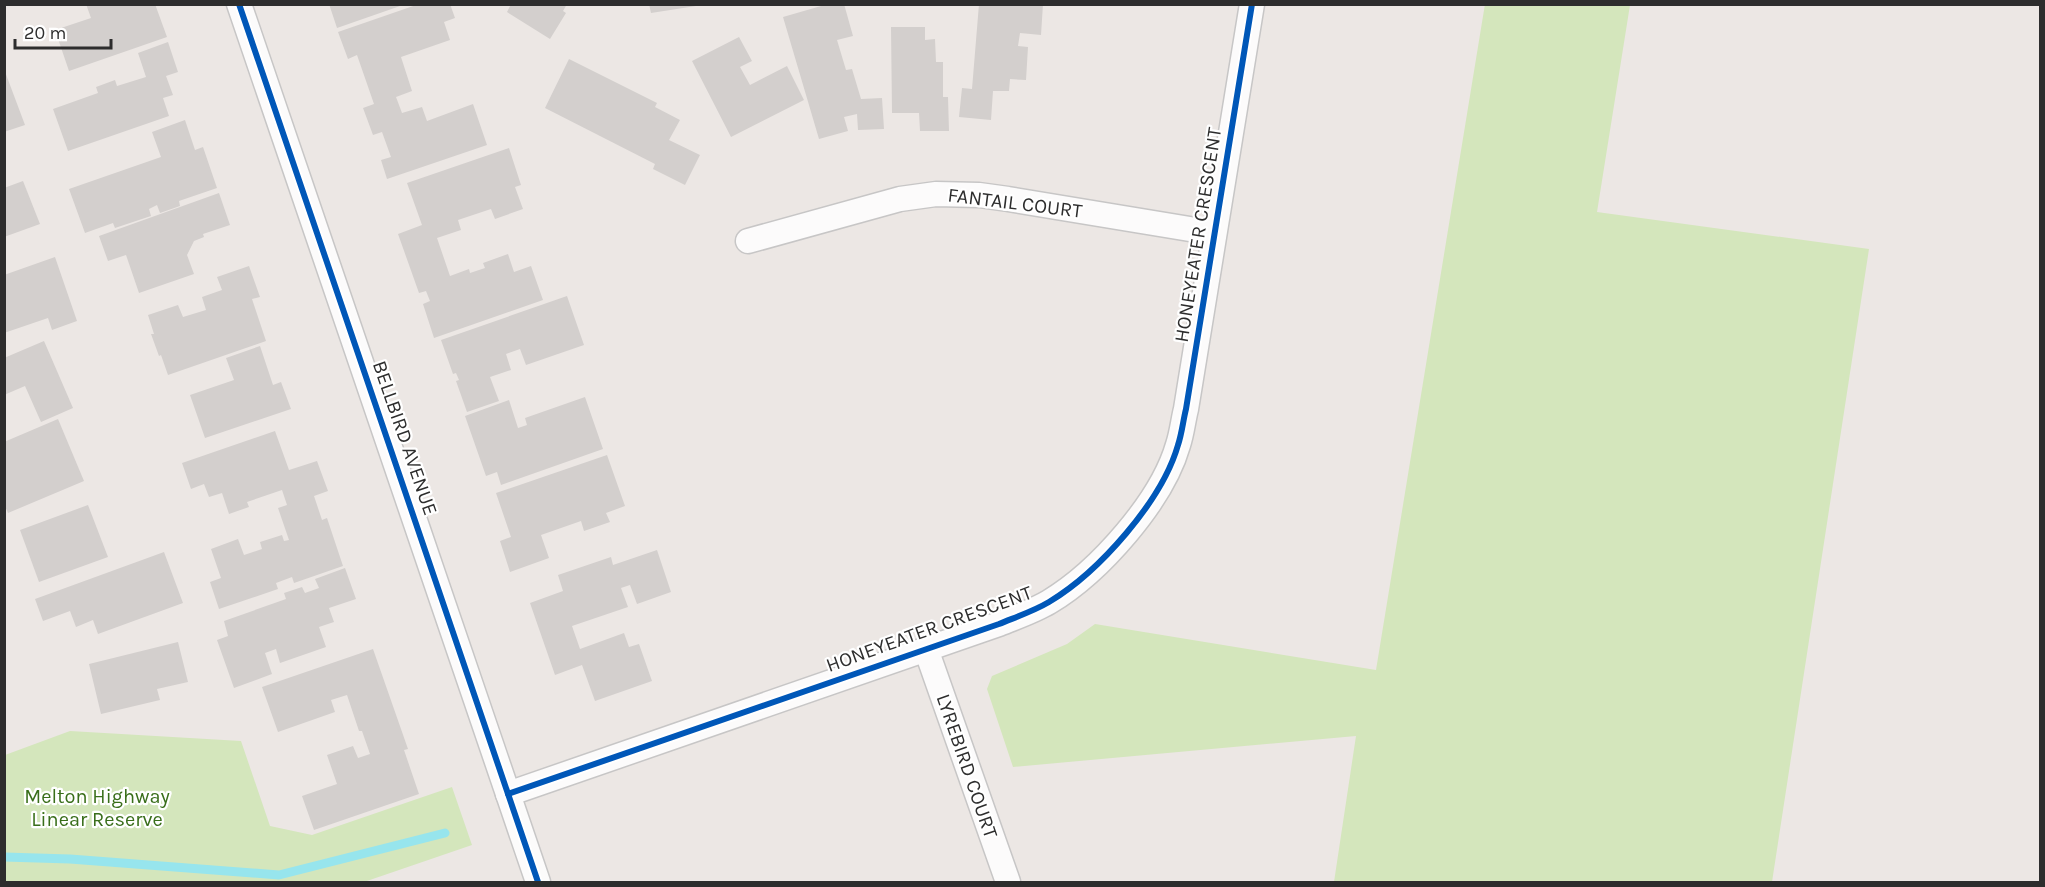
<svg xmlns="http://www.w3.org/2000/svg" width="2045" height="887" viewBox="0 0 2045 887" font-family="Karla,sans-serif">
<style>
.green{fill:#d4e6bc}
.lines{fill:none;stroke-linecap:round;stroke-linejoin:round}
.stream{stroke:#97e5ed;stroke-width:9}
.building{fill:#d3cfcd}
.minor-casing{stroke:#c7c6c6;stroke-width:27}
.minor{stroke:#fcfbfb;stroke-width:24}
.cycleway-casing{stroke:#fff;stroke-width:10}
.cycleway{stroke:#0057b8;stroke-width:6}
.labels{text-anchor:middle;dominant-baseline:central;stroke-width:4.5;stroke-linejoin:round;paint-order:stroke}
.street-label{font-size:20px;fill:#2d2d2d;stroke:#fff}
.park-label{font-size:20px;fill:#396e1a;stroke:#fff}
</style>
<rect width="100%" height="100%" fill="#ece7e4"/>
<!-- green -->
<g class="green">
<polygon points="1485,4 1630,5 1597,212 1869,249 1772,882 1334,882 1356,736 1013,767 987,689 992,676 1067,644 1095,624 1376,670"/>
<polygon points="70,731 241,741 270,826 312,835 452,787 472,845 364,882 5,882 5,755"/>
</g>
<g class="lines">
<!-- stream -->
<polyline class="stream" points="4,857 70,859 279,875 445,833"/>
</g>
<!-- building -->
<g class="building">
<polygon points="86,4 125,4 126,6 155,4 167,37 69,71 55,30 91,18"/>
<polygon points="329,4 403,4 403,5 337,28"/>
<polygon points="419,4 450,4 455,18 444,22 450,40 401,57 412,91 396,97 402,113 422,107 427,121 473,104 487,145 387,179 381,160 391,157 382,132 373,135 363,108 374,104 357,55 348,59 338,32"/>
<polygon points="511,4 567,4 563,11 566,13 550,39 507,12"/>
<polygon points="649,4 696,4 696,6 651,13"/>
<polygon points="828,4 844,4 853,36 837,40 846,70 852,69 861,99 882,98 884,129 858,130 857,114 844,117 848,131 819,139 783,17"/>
<polygon points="979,4 1043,4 1041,35 1020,33 1018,46 1028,47 1026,80 1010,79 1009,91 993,91 991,120 959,117 962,88 972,89"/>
<polygon points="891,27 925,27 925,40 935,39 936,62 943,62 943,97 948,97 949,131 920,131 919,113 892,113"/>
<polygon points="739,37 752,61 740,67 750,85 787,66 804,100 731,137 692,61"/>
<polygon points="168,42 178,72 166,76 173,95 163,98 169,116 68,151 53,109 98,93 96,87 115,80 117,86 146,77 138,53"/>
<polygon points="569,59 657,103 655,107 680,120 669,140 700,155 685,185 653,169 655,164 545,108"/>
<polygon points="4,69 25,125 4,132"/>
<polygon points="185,120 195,150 203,147 217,188 179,201 180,206 160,213 157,205 149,209 151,216 115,228 113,223 85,233 69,189 161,157 152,132"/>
<polygon points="509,148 521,185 515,187 523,209 495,219 491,209 458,220 461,230 437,238 450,276 469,269 470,273 485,268 483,263 508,254 514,272 531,266 543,300 434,338 423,304 430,301 426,291 419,293 398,234 422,225 407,183"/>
<polygon points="23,181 40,224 4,237 4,188"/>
<polygon points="219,193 230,225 203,234 204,237 194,241 187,255 194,274 139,293 126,255 108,261 99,236"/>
<polygon points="55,257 77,321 52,330 48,318 4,333 4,275"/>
<polygon points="249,266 260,297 252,299 266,341 168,375 161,355 159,356 151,334 154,334 148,315 178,305 183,317 206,310 202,297 222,290 217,277"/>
<polygon points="567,296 584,345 526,365 520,349 506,354 511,370 490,377 499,401 467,412 456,381 459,380 456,373 453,374 441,340"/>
<polygon points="44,341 73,408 41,422 25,386 4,395 4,358"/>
<polygon points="260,346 273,385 281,382 291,409 205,438 190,395 234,380 226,358"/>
<polygon points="585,397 603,449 501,485 497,472 486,476 465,416 509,400 518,428 527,425 525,418"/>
<polygon points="58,419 84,481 8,513 4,504 4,442"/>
<polygon points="275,431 289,470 317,461 328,491 314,496 322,520 327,518 343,566 294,583 292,577 276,583 278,589 219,609 210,582 221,578 211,549 238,539 244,555 262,549 260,542 282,535 284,541 289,540 278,508 287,505 282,490 247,502 249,507 229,514 222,493 209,497 204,484 191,489 182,463"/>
<polygon points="607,455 625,506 606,513 610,522 584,531 581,521 541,535 549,558 510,572 500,541 511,537 496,493"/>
<polygon points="88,505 108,557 39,582 20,530"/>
<polygon points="657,550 671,592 637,604 630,585 621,588 628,607 572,626 580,649 624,633 629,647 639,644 652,681 595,701 582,665 555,675 530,603 563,591 558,575 611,557 613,565"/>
<polygon points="164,552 183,603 98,634 93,620 76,627 70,611 43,621 35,599"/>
<polygon points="345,568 356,599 329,608 334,622 319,627 326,647 280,663 276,649 265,653 272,674 234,688 217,640 228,636 224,621 286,599 284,593 302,587 305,593 319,588 315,579"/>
<polygon points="178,642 188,682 157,689 160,700 101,714 89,664"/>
<polygon points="373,649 408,749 404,750 419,794 314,830 302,796 337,784 327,755 353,746 358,758 370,754 362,731 359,731 347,695 331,700 335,712 278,732 262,687"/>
</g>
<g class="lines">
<!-- minor casing -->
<g class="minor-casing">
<g id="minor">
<polyline points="239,4 538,882"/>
<polyline points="748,241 900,199 936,194 979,195 1008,199 1214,233"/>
<polyline points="926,649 1008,882"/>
<path d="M508,794L999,624C1016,617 1034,611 1049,602C1099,572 1162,501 1178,445C1182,433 1183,421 1186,409L1252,4"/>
</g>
</g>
<!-- minor -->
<use href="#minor" class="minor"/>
<!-- cycleway casing -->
<g class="cycleway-casing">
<g id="cycleway">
<polyline points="239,4 538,882"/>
<path d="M508,794L999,624C1016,617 1034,611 1049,602C1099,572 1162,501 1178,445C1182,433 1183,421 1186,409L1252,4"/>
</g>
</g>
<!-- cycleway -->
<use href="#cycleway" class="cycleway"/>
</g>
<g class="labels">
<!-- street labels -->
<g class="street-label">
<text transform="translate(1015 203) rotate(7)">FANTAIL COURT</text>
<text transform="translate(1198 235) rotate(-81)">HONEYEATER CRESCENT</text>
<text transform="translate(405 438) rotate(71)">BELLBIRD AVENUE</text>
<text transform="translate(929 629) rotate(-20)">HONEYEATER CRESCENT</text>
<text transform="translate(967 766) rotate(71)">LYREBIRD COURT</text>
</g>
<!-- park labels -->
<g class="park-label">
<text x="97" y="796">Melton Highway<tspan x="97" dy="23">Linear Reserve</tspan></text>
</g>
</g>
<!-- border -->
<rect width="2045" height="887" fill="none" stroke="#2d2d2d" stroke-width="12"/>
<!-- scale -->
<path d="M15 39v9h96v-9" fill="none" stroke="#2d2d2d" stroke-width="3"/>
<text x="24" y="39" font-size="18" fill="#2d2d2d" stroke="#ffffff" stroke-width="4.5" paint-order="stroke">20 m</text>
</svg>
